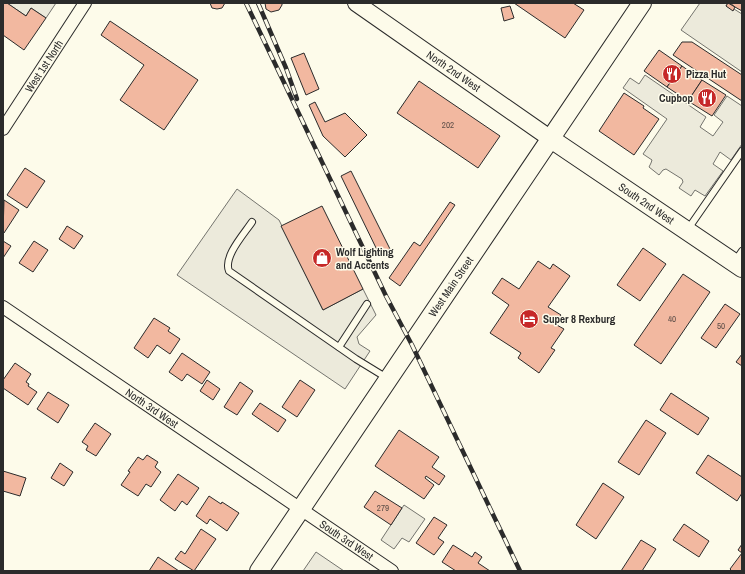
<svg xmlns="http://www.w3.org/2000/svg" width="745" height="574" viewBox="0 0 745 574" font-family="'Archivo Narrow',sans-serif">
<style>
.parking{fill:#eceadb;stroke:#74746e}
.building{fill:#f2b8a0;stroke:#2b2b2b}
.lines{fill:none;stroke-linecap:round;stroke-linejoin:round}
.lane-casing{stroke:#2b2b2b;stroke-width:8}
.street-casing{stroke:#2b2b2b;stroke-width:14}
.secondary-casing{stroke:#2b2b2b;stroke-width:18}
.primary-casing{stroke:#2b2b2b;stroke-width:20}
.lane{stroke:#fdfbea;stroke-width:6}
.street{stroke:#fdfbea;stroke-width:12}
.secondary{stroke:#fdfbea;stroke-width:16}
.primary{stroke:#fdfbea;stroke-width:18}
.rail-casing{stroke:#2b2b2b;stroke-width:4.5}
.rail{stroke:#fdfbea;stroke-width:3;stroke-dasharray:9;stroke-linecap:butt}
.labels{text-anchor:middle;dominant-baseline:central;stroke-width:3;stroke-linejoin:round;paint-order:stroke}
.number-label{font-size:9px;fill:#5d4e48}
.street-label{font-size:11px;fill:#2b2b2b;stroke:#fdfbea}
.poi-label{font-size:11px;font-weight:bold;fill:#2b2b2b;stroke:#fdfbea;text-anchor:start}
</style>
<rect width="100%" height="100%" fill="#fdfbea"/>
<!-- parking -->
<g class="parking">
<polygon points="7,3 56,3 46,18 31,8 26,16"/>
<polygon points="700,3 726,3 727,4 726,6 733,10 734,9 742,14 742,72 681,30"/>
<polygon points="645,75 706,117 700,127 713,136 723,122 714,115 727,96 742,106 742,144 731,160 720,152 713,164 723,171 705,196 695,190 691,196 679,188 683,182 682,179 666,169 663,170 659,175 649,167 651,163 652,160 643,154 667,119 623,88 630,78 639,84"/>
<polygon points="237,189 279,220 323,310 363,289 376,315 357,337 359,344 370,351 345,389 177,275"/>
<polygon points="404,505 425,519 409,542 402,538 394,549 381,540"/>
<polygon points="316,552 344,571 303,571"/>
</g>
<!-- building -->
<g class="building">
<polygon points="3,3 7,3 26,16 31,8 46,18 24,50 3,35"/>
<polygon points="210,3 225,3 222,8 217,9 212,8"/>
<polygon points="265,3 282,3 282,5 279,10 271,12 266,9"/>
<polygon points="514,3 573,3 584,10 565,38"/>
<polygon points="728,3 735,7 733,11 726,6"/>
<polygon points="730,3 742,3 742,11 735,7"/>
<polygon points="510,6 514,18 504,21 501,8"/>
<polygon points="110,21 198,80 164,130 120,100 144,65 101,35"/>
<polygon points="682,42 692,42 742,75 742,101 673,55"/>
<polygon points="659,50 682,66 667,87 644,71"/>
<polygon points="304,53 319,89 306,95 291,58"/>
<polygon points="682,66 702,80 688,101 667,87"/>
<polygon points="702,80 726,95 712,116 688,101"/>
<polygon points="419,81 500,136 478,168 397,113"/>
<polygon points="624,93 644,106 643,108 659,119 634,155 599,131"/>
<polygon points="315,102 325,122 345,113 367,135 345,157 323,136 309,105"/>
<polygon points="25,168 45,181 27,208 7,195"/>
<polygon points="351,171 390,249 379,254 341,176"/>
<polygon points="4,200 19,210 4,233 3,232"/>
<polygon points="450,202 455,205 400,286 389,278 414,242 420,246"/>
<polygon points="322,206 363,289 323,310 281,226"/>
<polygon points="67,226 83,236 74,249 59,239"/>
<polygon points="3,241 11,246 3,258"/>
<polygon points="34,241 48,250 33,272 19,263"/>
<polygon points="643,248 666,264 640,301 617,285"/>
<polygon points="538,261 550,269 553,264 570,276 548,307 561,315 555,324 564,329 551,348 555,350 539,373 518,358 521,353 490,333 509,305 492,293 502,278 519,289"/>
<polygon points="683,274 710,292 661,364 634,345"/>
<polygon points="725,304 740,314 716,348 701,338"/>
<polygon points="154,318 170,328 168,331 180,339 170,354 157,345 148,358 134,348"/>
<polygon points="182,353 210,372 202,384 187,374 182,381 169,372"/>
<polygon points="742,354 742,366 736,362"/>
<polygon points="15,363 31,374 26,382 29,384 28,386 37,392 28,405 3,388 3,380"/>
<polygon points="207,380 220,389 213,400 200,391"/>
<polygon points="300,380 315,390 297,417 282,407"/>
<polygon points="240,382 253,391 237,415 224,407"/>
<polygon points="48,392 69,405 58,423 37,409"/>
<polygon points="671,393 709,418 698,435 660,410"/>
<polygon points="260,403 286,420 278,432 252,414"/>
<polygon points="646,420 666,433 639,475 618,462"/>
<polygon points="95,423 111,434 96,456 86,450 88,446 82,442"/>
<polygon points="399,430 439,457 432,467 445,476 439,485 426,476 425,478 434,485 424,499 375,466"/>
<polygon points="147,455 158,462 155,467 161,472 151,487 146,484 138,496 121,485 130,472 128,471 138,457 143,460"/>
<polygon points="708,455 742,477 742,493 737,501 696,473"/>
<polygon points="60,463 73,472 64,486 51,478"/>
<polygon points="3,471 26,478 20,496 3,491"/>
<polygon points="178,474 199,488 187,505 182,501 175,511 160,500"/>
<polygon points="603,483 624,497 596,539 576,525"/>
<polygon points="375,491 402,508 391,525 364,507"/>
<polygon points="209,496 221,504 222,502 239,513 227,531 210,519 207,524 196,516"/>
<polygon points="434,517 447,525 438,538 444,542 434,555 416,543"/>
<polygon points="684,524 709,541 699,557 673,540"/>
<polygon points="201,529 216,539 194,571 175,559 181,551 185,554"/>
<polygon points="641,540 656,549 642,571 621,571"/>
<polygon points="742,544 742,571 732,571 730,569 742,553 738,550"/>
<polygon points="453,545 472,557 475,552 482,557 478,563 490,571 456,571 442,562"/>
<polygon points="158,557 179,571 149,571"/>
</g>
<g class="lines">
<!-- lane casing -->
<g class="lane-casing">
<g id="lane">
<path d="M252,222C244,234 223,257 229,271L356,359L387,378"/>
<polyline points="688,229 742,151"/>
<polyline points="735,261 742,251"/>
<polyline points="339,347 367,304"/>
</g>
</g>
<!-- street casing -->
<g class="street-casing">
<g id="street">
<path id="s1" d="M3,129L85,3"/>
<path id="s2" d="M3,307L392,571"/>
</g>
</g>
<!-- secondary casing -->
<g class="secondary-casing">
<g id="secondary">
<path id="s3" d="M356,3L551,139"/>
</g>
</g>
<!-- primary casing -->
<g class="primary-casing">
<g id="primary">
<path id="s4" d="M551,139L742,268"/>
<path id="s5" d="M259,571L642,3"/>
</g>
</g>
<!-- lane -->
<use href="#lane" class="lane"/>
<!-- street -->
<use href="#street" class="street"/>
<!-- secondary -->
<use href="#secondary" class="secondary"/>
<!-- primary -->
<use href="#primary" class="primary"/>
<!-- rail casing -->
<g class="rail-casing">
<g id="rail">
<polyline points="246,3 386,296 412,345 520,571"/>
<polyline points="258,3 286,68 297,99"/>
</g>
</g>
<!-- rail -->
<use href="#rail" class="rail"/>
</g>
<!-- icons -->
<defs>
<g id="restaurant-disc" transform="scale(1)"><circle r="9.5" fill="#c62828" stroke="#fdfbea"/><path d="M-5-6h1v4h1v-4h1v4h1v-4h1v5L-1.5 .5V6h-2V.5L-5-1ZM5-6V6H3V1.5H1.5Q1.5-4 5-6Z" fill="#fff"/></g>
<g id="shop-disc" transform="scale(1)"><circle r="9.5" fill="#c62828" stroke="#fdfbea"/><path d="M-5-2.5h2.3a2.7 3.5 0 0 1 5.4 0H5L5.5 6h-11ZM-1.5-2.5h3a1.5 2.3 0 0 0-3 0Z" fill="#fff"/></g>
<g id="hotel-disc" transform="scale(1)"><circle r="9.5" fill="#c62828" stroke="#fdfbea"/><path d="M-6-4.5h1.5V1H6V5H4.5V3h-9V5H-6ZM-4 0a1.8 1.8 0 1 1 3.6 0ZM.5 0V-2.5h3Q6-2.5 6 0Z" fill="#fff"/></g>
</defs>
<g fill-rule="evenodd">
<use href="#restaurant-disc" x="672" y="74"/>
<use href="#restaurant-disc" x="707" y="98"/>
<use href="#shop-disc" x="322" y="258"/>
<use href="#hotel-disc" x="529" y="319"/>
</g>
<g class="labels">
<!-- number labels -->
<g class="number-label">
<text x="448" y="125">202</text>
<text x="672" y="319">40</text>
<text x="721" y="326">50</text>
<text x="383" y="508">279</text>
</g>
<!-- street labels -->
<g class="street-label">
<text stroke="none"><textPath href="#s1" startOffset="75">West 1st North</textPath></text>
<text stroke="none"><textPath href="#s3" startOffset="119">North 2nd West</textPath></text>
<text stroke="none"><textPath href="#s4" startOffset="115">South 2nd West</textPath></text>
<text stroke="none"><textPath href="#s5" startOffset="343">West Main Street</textPath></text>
<text stroke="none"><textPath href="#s2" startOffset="180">North 3rd West</textPath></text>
<text stroke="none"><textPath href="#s2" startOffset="415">South 3rd West</textPath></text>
</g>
<!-- poi labels -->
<g class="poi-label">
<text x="686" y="74">Pizza Hut</text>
<text x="693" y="98" text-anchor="end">Cupbop</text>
<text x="336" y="252">Wolf Lighting<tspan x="336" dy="13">and Accents</tspan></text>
<text x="543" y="319">Super 8 Rexburg</text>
</g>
</g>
<!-- border -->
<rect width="745" height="574" fill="none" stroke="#2b2b2b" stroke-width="8"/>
</svg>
